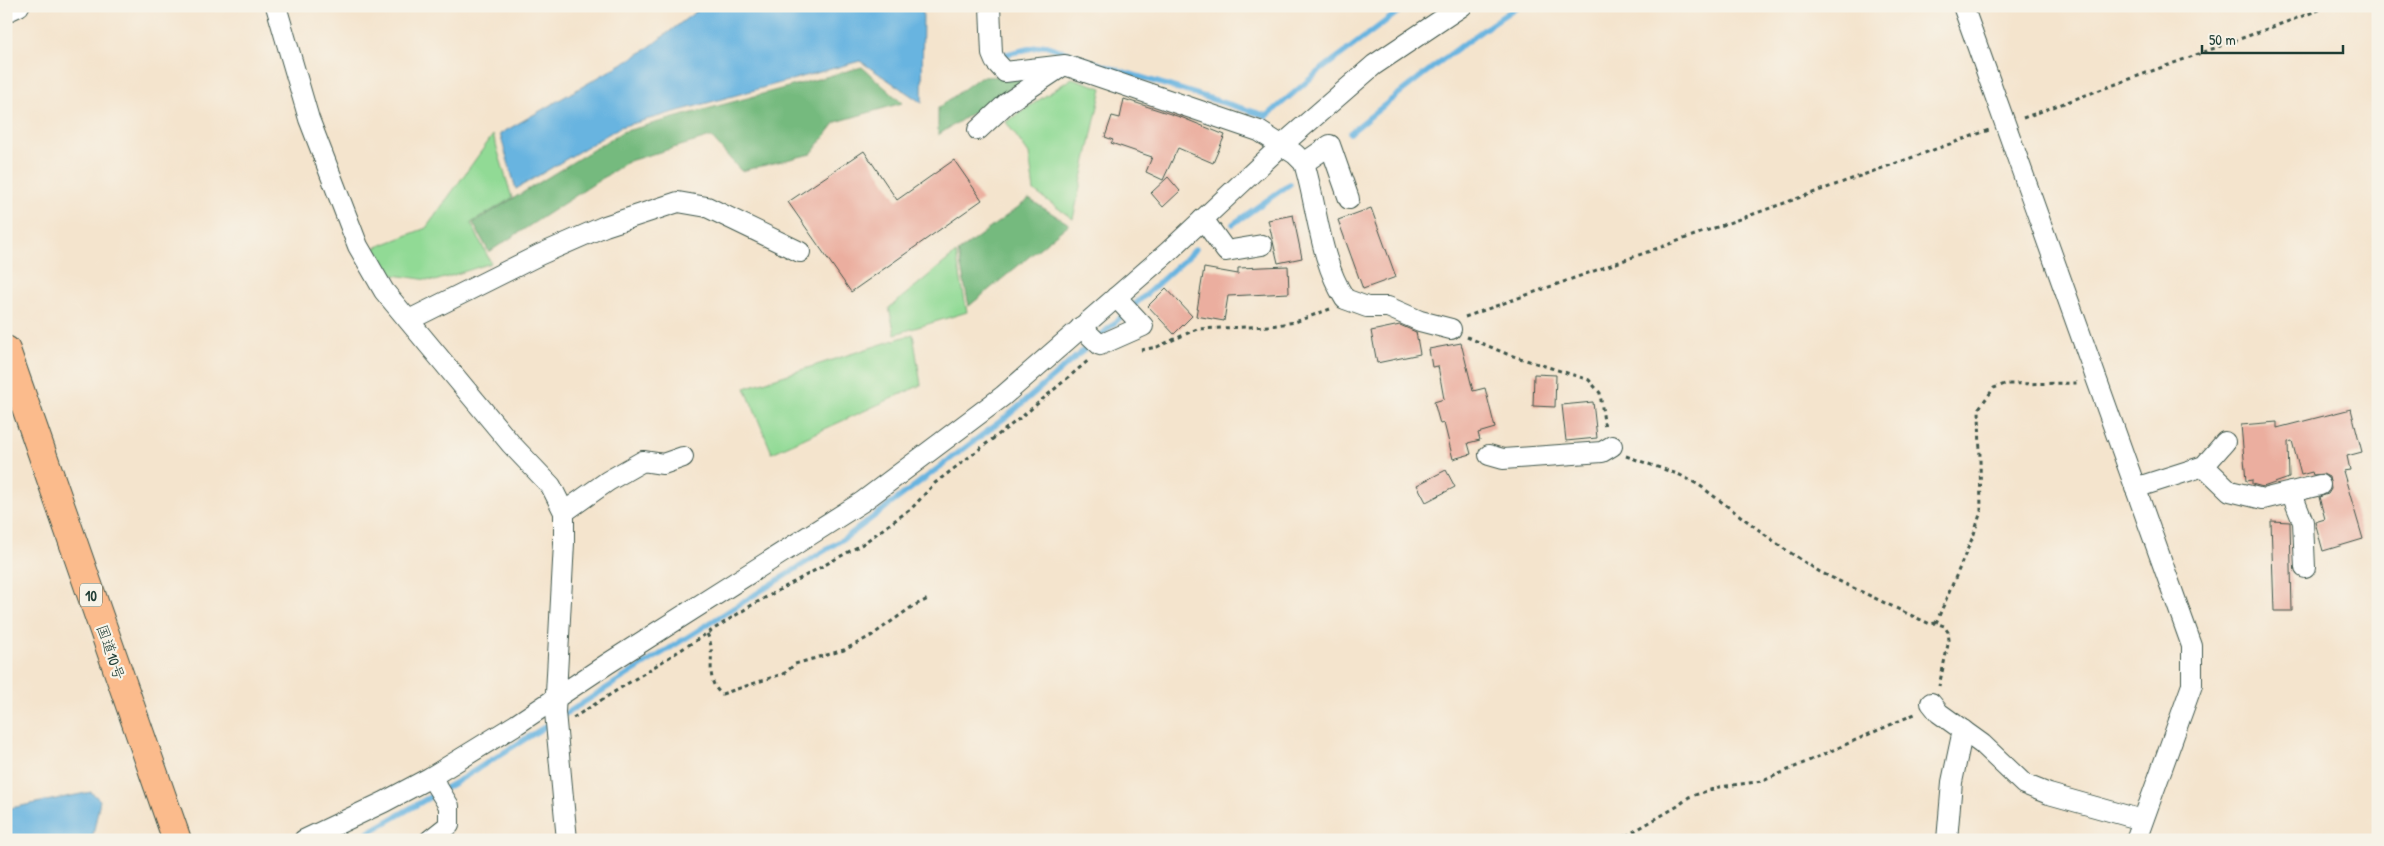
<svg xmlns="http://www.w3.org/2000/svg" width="2384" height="846" viewBox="0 0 2384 846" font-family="'Patrick Hand','Klee One',sans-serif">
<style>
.green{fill:#91da95;stroke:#588c64}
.forest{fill:#74ba7e;stroke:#4a7c59}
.water{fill:#67b4e0;stroke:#43788a}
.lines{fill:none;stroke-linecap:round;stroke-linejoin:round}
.stream{stroke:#67b4e0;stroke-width:5.5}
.building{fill:#ebae9f}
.minor-casing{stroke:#3f564b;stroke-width:22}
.highway-casing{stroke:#3f564b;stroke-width:30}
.path{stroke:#3f564b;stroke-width:3;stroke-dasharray:4 4;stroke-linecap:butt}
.minor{stroke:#fff;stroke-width:20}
.highway{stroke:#fbbb8c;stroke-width:28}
.labels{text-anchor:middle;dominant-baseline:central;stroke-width:4.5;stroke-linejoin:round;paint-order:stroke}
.shield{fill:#f7f3e8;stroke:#60746a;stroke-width:1}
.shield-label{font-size:14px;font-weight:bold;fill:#1f3d34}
.street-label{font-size:15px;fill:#1f3d34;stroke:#f7f3e8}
</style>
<rect width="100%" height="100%" fill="#f7f3e8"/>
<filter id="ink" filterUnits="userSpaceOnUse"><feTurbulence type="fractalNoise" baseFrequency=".02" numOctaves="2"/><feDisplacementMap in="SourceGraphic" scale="10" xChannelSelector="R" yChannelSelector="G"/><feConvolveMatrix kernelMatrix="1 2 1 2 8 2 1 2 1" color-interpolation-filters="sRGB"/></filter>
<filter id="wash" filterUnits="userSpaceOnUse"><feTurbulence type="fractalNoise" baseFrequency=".0096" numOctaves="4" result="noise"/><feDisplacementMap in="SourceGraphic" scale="20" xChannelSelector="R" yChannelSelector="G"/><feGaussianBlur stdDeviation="1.12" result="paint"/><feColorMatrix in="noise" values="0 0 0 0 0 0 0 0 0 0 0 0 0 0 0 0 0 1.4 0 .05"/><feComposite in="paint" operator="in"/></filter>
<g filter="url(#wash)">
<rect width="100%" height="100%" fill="#f4e4cd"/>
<!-- green -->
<g class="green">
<polygon points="1072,78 1102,88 1073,219 1034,191 1029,154 1006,122"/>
<polygon points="493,135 512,198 471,223 491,263 435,281 387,274 374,248 426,228"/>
<polygon points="956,253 967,312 895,334 889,308"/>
<polygon points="913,334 921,385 772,453 745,388"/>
</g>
<!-- forest -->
<g class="forest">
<polygon points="862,67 902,103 836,122 811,154 741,171 711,137 629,161 489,252 473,223 622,132"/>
<polygon points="1032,75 938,135 938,108 980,77"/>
<polygon points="1029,199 1069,224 969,306 958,252"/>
</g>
<!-- water -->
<g class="water">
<polygon points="703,6 923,6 922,103 860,61 620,127 516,189 500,134 644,51"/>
<polygon points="91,792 100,800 92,840 6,840 6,809"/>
</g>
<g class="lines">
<!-- stream -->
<g class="stream">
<polyline points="1003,55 1045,45 1114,69 1267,116 1318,72 1406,6"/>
<path d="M1350,133C1405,88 1459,45 1518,6"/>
<polyline points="1233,224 1290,184"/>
<polyline points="1099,337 1196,249"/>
<polyline points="559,718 848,536 1010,414 1092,343"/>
<polyline points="355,840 458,781 551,723"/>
</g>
</g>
<g id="blocks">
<!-- building -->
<g class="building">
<polygon points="1124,99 1183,118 1225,135 1213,163 1178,148 1163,180 1146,172 1152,157 1111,143 1113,140 1105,137 1112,116 1120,118"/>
<polygon points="864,151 897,200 954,160 982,200 851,292 788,202"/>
<polygon points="1168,177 1180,191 1163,207 1151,193"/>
<polygon points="1371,208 1396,277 1363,289 1338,220"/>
<polygon points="1293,215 1302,258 1278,263 1268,220"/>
<polygon points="1288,266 1289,293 1228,296 1224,321 1196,316 1204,268 1238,274 1238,268"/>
<polygon points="1166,288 1192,316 1174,334 1148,306"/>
<polygon points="1400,325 1416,332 1420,354 1377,363 1371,331"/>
<polygon points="1461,343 1473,391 1485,388 1495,428 1478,433 1480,440 1468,443 1471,454 1453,459 1444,423 1440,424 1434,402 1444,399 1438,366 1432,367 1429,349"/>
<polygon points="1534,374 1556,375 1555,407 1533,406"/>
<polygon points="1593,402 1597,438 1566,441 1562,405"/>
<polygon points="2351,409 2362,452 2347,456 2350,470 2343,471 2363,539 2323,551 2315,522 2325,519 2319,497 2328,494 2331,489 2329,477 2323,474 2313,475 2312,472 2301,475 2292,441 2288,442 2289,478 2263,487 2252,484 2252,480 2246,481 2241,425 2277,422 2277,428"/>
<polygon points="1446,470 1455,487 1426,502 1417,485"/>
<polygon points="2271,521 2290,522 2292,611 2274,611"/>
</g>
</g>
</g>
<g filter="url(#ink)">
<use href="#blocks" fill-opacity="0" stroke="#3f564b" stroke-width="1"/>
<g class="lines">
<!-- minor casing -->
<g class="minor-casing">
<g id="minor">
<polyline points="276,6 309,119 358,246 384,291 511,444 551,486 564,512 564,543 555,712 567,840"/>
<path d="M990,6L992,54L995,61L1005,72L1065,65L1259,131L1295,154L1304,163C1318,209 1319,258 1345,299L1367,307H1388L1420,321L1451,329"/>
<polyline points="1963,6 2192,646 2192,685 2136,840"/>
<polyline points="6,12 19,6"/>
<polyline points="978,130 1007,103 1061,67"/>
<polyline points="1304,163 1330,145 1349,199"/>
<polyline points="1203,219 1226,251 1262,245"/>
<polyline points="409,320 539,255 605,226 678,202 707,207 800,252"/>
<polyline points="1081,327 1100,345 1143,326 1116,297"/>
<polyline points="1489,455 1503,459 1602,452 1612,446"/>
<polyline points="2204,466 2230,491 2263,499 2320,485"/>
<polyline points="2135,488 2204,466 2225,442"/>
<polyline points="2291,492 2303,522 2305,568"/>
<polyline points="564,512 608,481 643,461 663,464 683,457"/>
<polyline points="1931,703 1939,713 1982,744 2024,784 2049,794 2142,820"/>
<polyline points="304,840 384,802 431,777 517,724 607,664 862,502 1003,396 1168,252 1282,145 1374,65 1462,6"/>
<polyline points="430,840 449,825 449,806 431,777"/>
<polyline points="1947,840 1952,782 1963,730"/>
</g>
</g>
<!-- highway casing -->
<g class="highway-casing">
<polyline id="highway" points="6,350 177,840"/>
</g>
<!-- path -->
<g class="path">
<polyline points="2023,118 2330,6"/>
<polyline points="1465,317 1989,130"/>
<polyline points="1467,337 1507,354 1589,380 1600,393 1605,429"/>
<polyline points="1141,350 1157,347 1197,329 1271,326 1295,322 1330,309"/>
<polyline points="1626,456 1680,475 1699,485 1783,548 1820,572 1904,612 1930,624 1936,623 1944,626 1948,632 1949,640 1939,686"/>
<polyline points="1936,623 1974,534 1981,511 1979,408 1994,388 2005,384 2079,383"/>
<path d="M707,634C718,653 702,680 722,694L785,673L795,664L844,650L871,636L913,606L928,599"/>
<polyline points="573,718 752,605 861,545 912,508 935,483 1024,415 1090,359"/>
<polyline points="1619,840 1678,806 1689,797 1719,787 1763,781 1917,713"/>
</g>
<!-- minor -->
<use href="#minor" class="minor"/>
<!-- highway -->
<use href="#highway" class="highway"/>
</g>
</g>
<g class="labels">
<!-- shield labels -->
<rect class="shield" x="80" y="583.5" width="22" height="23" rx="4"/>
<g class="shield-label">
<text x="91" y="595">10</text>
</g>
<!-- street labels -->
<g class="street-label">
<text transform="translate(111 652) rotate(71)">国道10号</text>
</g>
</g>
<!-- margin -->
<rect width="2384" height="846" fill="none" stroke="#f7f3e8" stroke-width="25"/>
<!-- scale -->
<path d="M2202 45v8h141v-8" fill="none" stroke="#1f3d34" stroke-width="2.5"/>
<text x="2209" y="45" font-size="15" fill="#1f3d34" stroke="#f7f3e8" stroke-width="4" paint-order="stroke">50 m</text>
</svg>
